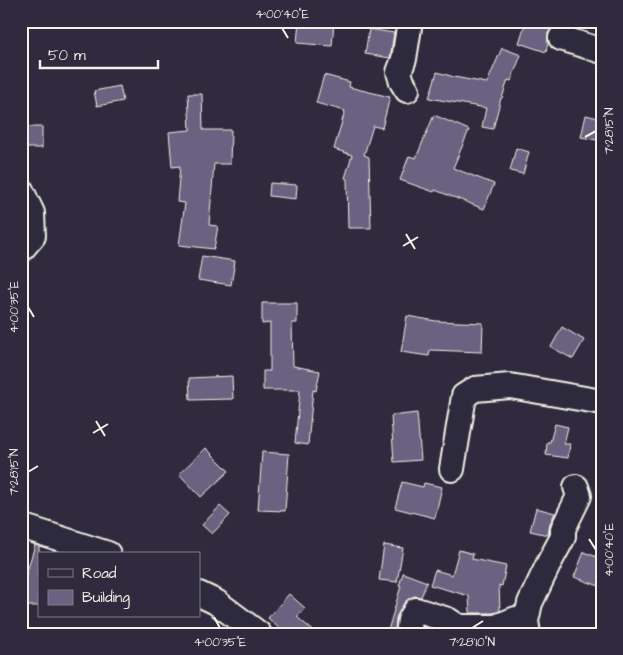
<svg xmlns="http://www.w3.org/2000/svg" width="623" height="655" viewBox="0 0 623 655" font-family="'Architects Daughter',sans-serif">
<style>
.building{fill:#6a6280;stroke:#f4f1e8}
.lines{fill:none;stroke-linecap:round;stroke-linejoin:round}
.minor-casing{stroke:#f4f1e8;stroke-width:28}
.minor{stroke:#2f2a3d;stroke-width:24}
.ticks{fill:none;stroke:#f4f1e8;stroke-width:2}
.neatline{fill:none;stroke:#f4f1e8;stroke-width:2}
.ticks-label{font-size:12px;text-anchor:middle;fill:#f4f1e8}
</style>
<rect width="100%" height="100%" fill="#2f2a3d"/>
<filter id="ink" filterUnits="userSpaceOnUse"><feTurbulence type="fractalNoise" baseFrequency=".02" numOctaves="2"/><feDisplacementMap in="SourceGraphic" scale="10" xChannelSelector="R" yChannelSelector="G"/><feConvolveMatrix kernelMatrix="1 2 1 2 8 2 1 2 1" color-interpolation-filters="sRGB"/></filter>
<g filter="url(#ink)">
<!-- building -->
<g class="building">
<polygon points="299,21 334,21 332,46 297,43"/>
<polygon points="526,21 556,21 554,27 548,33 548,43 546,52 519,43"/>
<polygon points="369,29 394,33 390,58 365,54"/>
<polygon points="502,48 521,55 511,81 508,80 502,98 501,98 493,129 482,127 486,108 429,98 437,72 454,77 487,83"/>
<polygon points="324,75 350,82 349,87 390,97 382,128 373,126 364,155 369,157 371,228 348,228 347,179 345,178 352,155 334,149 345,111 316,103"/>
<polygon points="120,86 123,101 97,106 94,91"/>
<polygon points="188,94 202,94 203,130 231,130 230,164 214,164 209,225 218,226 214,249 179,245 185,203 177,202 180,166 172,167 169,132 190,130"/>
<polygon points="434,115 469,130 453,168 494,184 484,209 435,190 434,192 400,180 409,156 416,158"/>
<polygon points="586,115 602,119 602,141 581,137"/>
<rect x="21" y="127" width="21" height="21"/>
<polygon points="516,148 529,152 523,174 510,171"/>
<polygon points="270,183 297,185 296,199 269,196"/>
<polygon points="202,256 235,261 231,285 198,280"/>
<polygon points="262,303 297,303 297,323 292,323 293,366 320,371 316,391 313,390 308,445 295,443 300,390 263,390 263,371 270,371 270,323 262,324"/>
<polygon points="407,316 436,321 483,323 482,352 430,350 429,356 401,352"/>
<polygon points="562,327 584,340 573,359 551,347"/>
<polygon points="232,376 233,399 190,400 189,378"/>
<polygon points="417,413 421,460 394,462 391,416"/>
<polygon points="555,424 568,427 564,444 570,444 568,458 546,455 547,442 550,442"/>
<polygon points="206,448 229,471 201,497 179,474"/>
<polygon points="262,452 289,454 285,511 258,510"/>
<polygon points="402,482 423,487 424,483 442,487 435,518 395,508"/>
<polygon points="220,506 230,515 212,534 202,525"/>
<polygon points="536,508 555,513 550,523 548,535 530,531"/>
<polygon points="35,545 39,546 39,606 21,606 21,591"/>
<polygon points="384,545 403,548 397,582 379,580"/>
<polygon points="459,550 473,554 472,559 506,566 502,586 499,585 500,611 493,613 470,613 469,596 430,585 435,570 452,575"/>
<polygon points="584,552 602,559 602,587 574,577"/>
<polygon points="403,573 427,582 421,597 414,596 404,603 396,618 395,634 387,634 401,586 399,586"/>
<polygon points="289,594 305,608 297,617 317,634 285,634 268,618"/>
<polygon points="423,627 442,633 444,634 422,634"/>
</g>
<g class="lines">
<!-- minor casing -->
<g class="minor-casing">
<g id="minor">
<polyline points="561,38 602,51"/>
<polyline points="407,90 402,82 399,72 404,59 410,21"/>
<polyline points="21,190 32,213 33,236 21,250"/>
<polyline points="452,469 464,396 475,389 510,386 602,402"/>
<polyline points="21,526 108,554"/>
<polyline points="199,594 216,602 259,634"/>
<polyline points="408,634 410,620 416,610 448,620 459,627 496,627 516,619 526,621"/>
<polyline points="528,634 526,621 530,603 550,561 563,537 563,529 579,496 576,487"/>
</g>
</g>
<!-- minor -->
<use href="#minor" class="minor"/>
</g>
</g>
<!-- ticks -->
<path class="ticks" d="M282,28L288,38M585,137L596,131M406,234L415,249M403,246L418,237M28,307L34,317M96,421L105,436M93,433L108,424M28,472L38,466M589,539L596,550M214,617L220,628M472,628L483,621"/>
<!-- margin -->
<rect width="623" height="655" fill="none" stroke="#2f2a3d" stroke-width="55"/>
<!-- legend -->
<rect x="38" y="552" width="162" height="65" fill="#2f2a3d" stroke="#7e7a81"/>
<rect x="48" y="569" width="25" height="8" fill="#2f2a3d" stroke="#7e7a81"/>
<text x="82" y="578" font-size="15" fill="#f4f1e8">Road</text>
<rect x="48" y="590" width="25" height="15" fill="#6a6280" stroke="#7e7a81"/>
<text x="82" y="602" font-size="15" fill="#f4f1e8">Building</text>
<!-- scale -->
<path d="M40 60v8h118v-8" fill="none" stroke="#f4f1e8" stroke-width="2.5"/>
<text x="48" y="60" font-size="15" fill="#f4f1e8" stroke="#2f2a3d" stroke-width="4" paint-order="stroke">50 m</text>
<rect x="28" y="28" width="568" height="600" class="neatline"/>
<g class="ticks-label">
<text x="282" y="18">4°00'40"E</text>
<text transform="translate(609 131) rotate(-90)" y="4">7°28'15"N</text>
<text transform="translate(14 307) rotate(-90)" y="4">4°00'35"E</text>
<text transform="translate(14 472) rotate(-90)" y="4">7°28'15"N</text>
<text transform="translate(609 550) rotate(-90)" y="4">4°00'40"E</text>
<text x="220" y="646">4°00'35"E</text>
<text x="472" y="646">7°28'10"N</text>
</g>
</svg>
